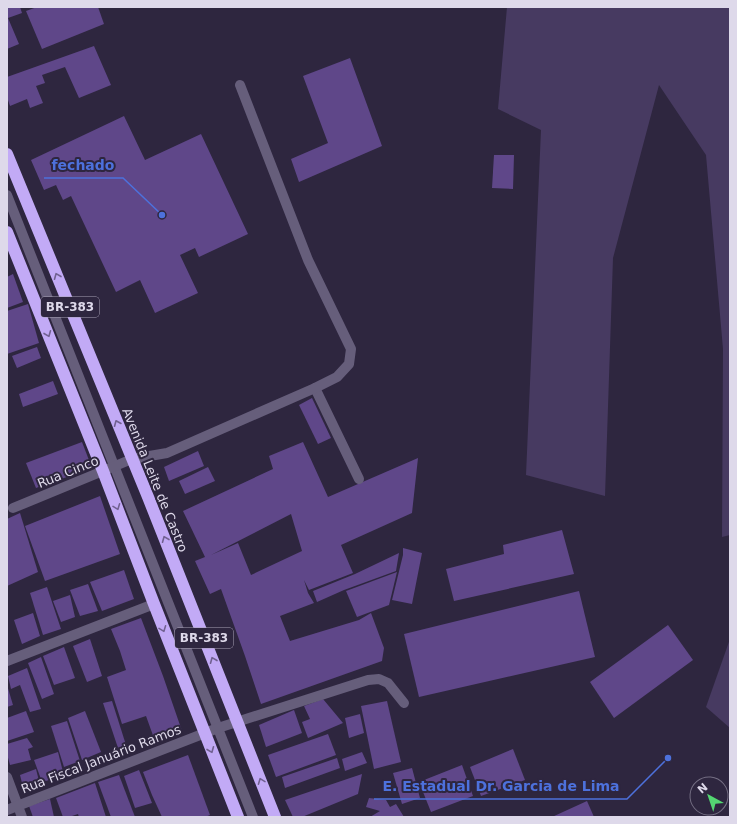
<svg xmlns="http://www.w3.org/2000/svg" width="737" height="824" viewBox="0 0 737 824" font-family="'DejaVu Sans',sans-serif">
<style>
.green{fill:#473a61}
.building{fill:#5f4789;fill-rule:evenodd}
.lines{fill:none;stroke-linecap:round;stroke-linejoin:round}
.minor{stroke:#665e7b;stroke-width:10}
.highway{stroke:#c2aaf6;stroke-width:12}
.oneway{stroke:#716191}
.labels{text-anchor:middle;dominant-baseline:central;stroke-width:4;stroke-linejoin:round;paint-order:stroke}
.shield{fill:#2e263f;stroke:#a9a3b7;stroke-width:1}
.shield-label{font-size:12px;font-weight:bold;fill:#ded9ea}
.street-label{font-size:13px;fill:#ded9ea;stroke:#2e263f}
.leader{fill:none;stroke:#4d71dc;stroke-width:1.5}
.callout-dot{fill:#4d71dc;stroke:#2e263f;stroke-width:1.5}
.callout-label{font-size:14px;text-anchor:middle;font-weight:bold;fill:#4d71dc;stroke:#2e263f;stroke-width:4;stroke-linejoin:round;paint-order:stroke}
</style>
<rect width="100%" height="100%" fill="#2e263f"/>
<!-- green -->
<g class="green">
<polygon points="507,7 730,7 730,535 722,537 723,349 706,155 659,85 613,258 605,496 526,475 541,130 498,109"/>
<polygon points="730,639 730,728 706,707"/>
</g>
<!-- building -->
<g class="building">
<polygon points="7,7 20,7 22,13 8,18 19,44 7,49"/>
<polygon points="37,7 98,7 104,24 42,49 26,11"/>
<polygon points="94,46 111,85 79,98 65,67 42,75 45,83 36,86 43,103 30,108 27,99 10,106 7,97 7,77"/>
<polygon points="350,58 382,146 299,182 291,159 328,143 303,76"/>
<polygon points="124,116 145,160 201,134 248,234 199,257 195,248 180,255 198,293 155,313 140,280 116,292 71,196 63,200 56,185 44,190 31,160"/>
<polygon points="494,155 514,155 513,189 492,188"/>
<polygon points="13,274 23,302 7,308 7,277"/>
<polygon points="28,304 39,343 7,354 7,311"/>
<polygon points="37,347 41,358 17,368 12,356"/>
<polygon points="53,381 58,394 23,407 19,394"/>
<polygon points="312,398 331,438 318,444 299,405"/>
<polygon points="82,442 92,468 36,488 26,463"/>
<path d="M303,442L328,497L418,458L412,513L341,545L353,573L309,590L304,580L308,593L314,603L280,616L290,641L359,620L371,613L384,648L382,661L261,704L245,656L221,589L210,594L195,561L205,557L183,511L273,469L269,456ZM291,514L302,551L251,575L238,543L211,555Z"/>
<polygon points="198,451 204,466 169,481 164,467"/>
<polygon points="208,467 215,481 185,494 179,481"/>
<polygon points="100,496 120,554 45,581 25,526"/>
<polygon points="20,513 38,572 7,586 7,519"/>
<polygon points="562,530 574,574 454,601 446,569 504,554 503,545"/>
<polygon points="403,548 422,553 412,604 392,600 403,555"/>
<polygon points="399,553 396,571 344,590 317,602 313,591 355,574"/>
<polygon points="124,570 134,599 102,611 90,582"/>
<polygon points="397,572 389,605 357,617 346,591"/>
<polygon points="88,584 98,611 80,616 70,590"/>
<polygon points="47,587 61,629 43,635 30,593"/>
<polygon points="579,591 595,657 419,697 404,634"/>
<polygon points="70,595 75,617 61,622 53,601"/>
<polygon points="33,613 40,636 22,644 14,620"/>
<polygon points="141,618 163,676 182,731 155,741 146,716 122,724 107,677 126,670 120,651 111,629"/>
<polygon points="668,625 693,660 614,718 590,682"/>
<polygon points="90,639 102,676 87,682 73,646"/>
<polygon points="64,647 75,678 54,685 43,656"/>
<polygon points="41,657 54,694 42,699 28,663"/>
<polygon points="27,668 41,709 30,712 20,685 11,689 8,676"/>
<polygon points="7,685 13,705 7,707"/>
<polygon points="323,699 343,723 308,738 302,722 310,719 304,706"/>
<polygon points="112,701 126,745 118,748 103,703"/>
<polygon points="387,701 401,762 374,769 361,706"/>
<polygon points="294,710 302,733 266,747 259,725"/>
<polygon points="26,711 34,732 7,741 7,718"/>
<polygon points="85,711 101,752 82,760 68,718"/>
<polygon points="360,714 364,733 349,738 345,718"/>
<polygon points="67,721 80,761 64,767 51,726"/>
<polygon points="328,734 336,755 276,777 268,755"/>
<polygon points="27,738 33,747 28,749 31,760 10,765 7,754 7,744"/>
<polygon points="513,749 525,780 481,796 470,767"/>
<polygon points="58,752 64,776 42,782 34,760"/>
<polygon points="362,752 367,763 345,771 342,759"/>
<polygon points="188,755 210,815 205,817 162,817 152,795 143,772"/>
<polygon points="337,758 340,768 285,788 282,777"/>
<polygon points="462,765 473,796 431,812 419,782"/>
<polygon points="412,768 420,798 402,804 393,773"/>
<polygon points="36,769 40,785 24,791 20,775"/>
<polygon points="139,770 152,803 135,808 124,776"/>
<polygon points="362,774 358,794 302,817 293,817 285,800"/>
<polygon points="119,775 135,817 111,817 98,782"/>
<polygon points="95,783 106,817 79,817 78,814 69,817 63,817 56,798"/>
<polygon points="369,798 386,800 390,807 396,804 404,817 370,817 380,811 366,807"/>
<polygon points="50,799 54,817 33,817 29,806"/>
<polygon points="587,801 594,817 552,817"/>
</g>
<g class="lines">
<!-- minor -->
<g class="minor">
<polyline points="7,195 253,817"/>
<polyline points="315,388 359,479"/>
<polyline points="13,508 132,459 167,453 315,388 337,377 349,364 351,349 308,260 240,85"/>
<polyline points="7,661 154,604"/>
<polyline points="7,777 22,817"/>
<polyline points="7,810 218,728 368,680 379,679 388,683 404,703"/>
</g>
<!-- highway -->
<g class="highway">
<polyline points="7,154 148,497 275,817"/>
<polyline points="7,232 103,471 154,604 238,817"/>
</g>
</g>
<!-- one-way arrows -->
<defs><path id="oneway-chevron" d="M-2-3.5L2.5 0L-2 3.5" fill="none" stroke-width="1.6" stroke-linecap="round" stroke-linejoin="round"/></defs>
<g class="oneway">
<use href="#oneway-chevron" transform="translate(57 276) rotate(-112)"/>
<use href="#oneway-chevron" transform="translate(48 334) rotate(68)"/>
<use href="#oneway-chevron" transform="translate(117 423) rotate(-113)"/>
<use href="#oneway-chevron" transform="translate(117 507) rotate(69)"/>
<use href="#oneway-chevron" transform="translate(165 539) rotate(-112)"/>
<use href="#oneway-chevron" transform="translate(163 629) rotate(69)"/>
<use href="#oneway-chevron" transform="translate(213 660) rotate(-112)"/>
<use href="#oneway-chevron" transform="translate(211 750) rotate(68)"/>
<use href="#oneway-chevron" transform="translate(261 781) rotate(-111)"/>
</g>
<g class="labels">
<!-- shield labels -->
<g class="shield">
<rect x="41" y="297" width="58" height="20" rx="3"/>
<rect x="175" y="628" width="58" height="20" rx="3"/>
</g>
<g class="shield-label">
<text x="70" y="307">BR-383</text>
<text x="204" y="638">BR-383</text>
</g>
<!-- street labels -->
<g class="street-label">
<text transform="translate(68 472) rotate(-22)">Rua Cinco</text>
<text transform="translate(155 480) rotate(68)">Avenida Leite de Castro</text>
<text transform="translate(101 759) rotate(-21)">Rua Fiscal Januário Ramos</text>
</g>
</g>
<!-- callouts -->
<path class="leader" d="M162 215L123 178H44M668 758L627 799H374"/>
<g class="callout-dot">
<circle cx="162" cy="215" r="4"/>
<circle cx="668" cy="758" r="4"/>
</g>
<g class="callout-label">
<text x="83" y="170">fechado</text>
<text x="501" y="791">E. Estadual Dr. Garcia de Lima</text>
</g>
<!-- border -->
<rect width="737" height="824" fill="none" stroke="#ded9ea" stroke-width="16"/>
<!-- north arrow -->
<g transform="translate(709 796) rotate(320)"><circle r="19" fill="#2e263f" stroke="#746e83"/>
<path d="M0-3L7 15L0 10L-7 15Z" fill="#54d672"/>
<text y="-6" font-size="11" font-weight="bold" text-anchor="middle" fill="#ded9ea">N</text>
</g>
</svg>
